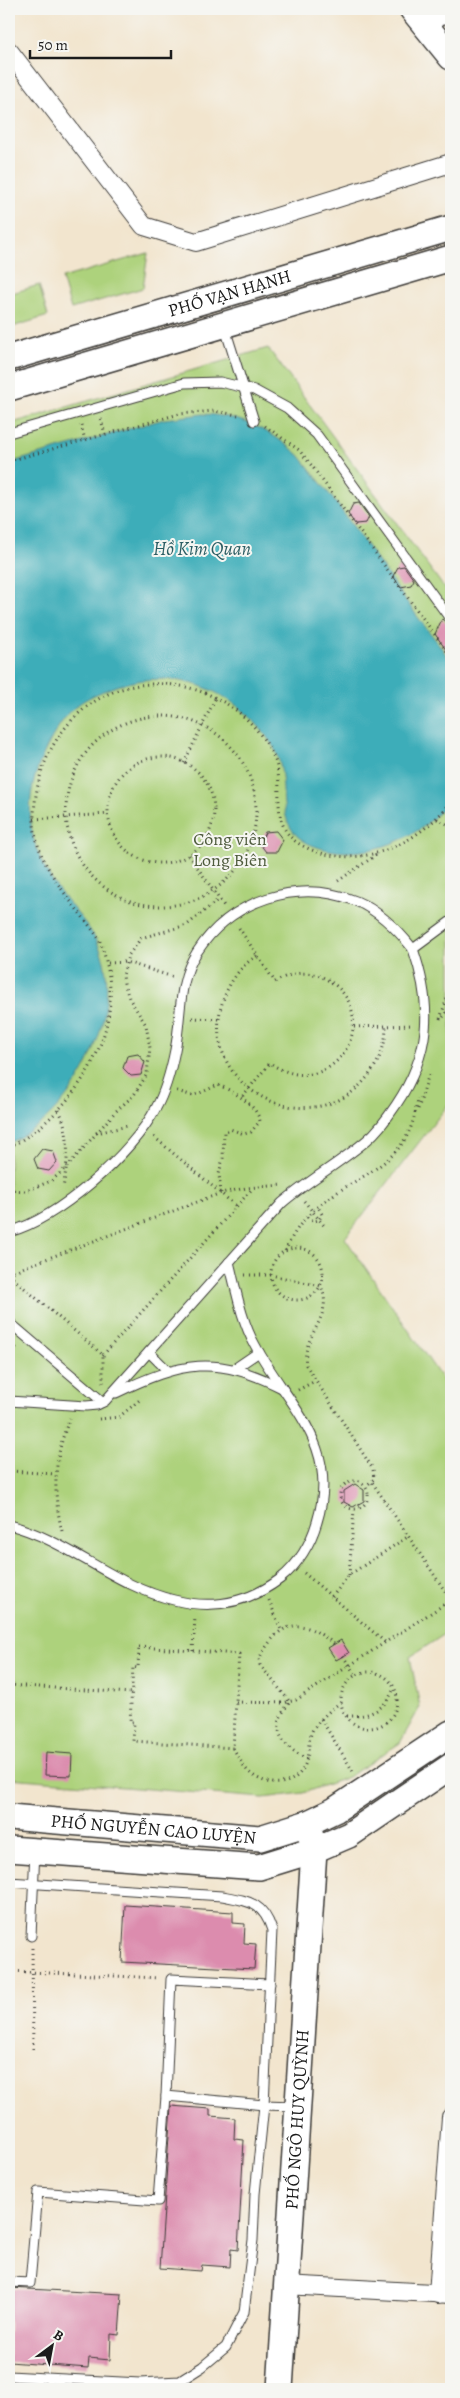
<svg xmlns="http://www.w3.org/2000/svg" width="460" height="2398" viewBox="0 0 460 2398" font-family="Alegreya,serif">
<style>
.green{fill:#add27c;stroke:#64774c}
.water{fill:#3eadb9;stroke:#2d646a}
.building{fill:#dc8cae}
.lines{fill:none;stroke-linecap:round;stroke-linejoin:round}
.lane-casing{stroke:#3c3a37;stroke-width:11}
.street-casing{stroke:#3c3a37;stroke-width:20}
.secondary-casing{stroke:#3c3a37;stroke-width:28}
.path{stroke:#3c3a37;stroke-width:3;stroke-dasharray:1 4;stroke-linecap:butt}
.lane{stroke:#fff;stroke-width:9}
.street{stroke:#fff;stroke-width:18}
.secondary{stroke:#fff;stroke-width:25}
.labels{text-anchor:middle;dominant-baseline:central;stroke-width:4;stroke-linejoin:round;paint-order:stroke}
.street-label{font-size:18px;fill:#1c1c1c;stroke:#f6f6f2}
.park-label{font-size:18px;fill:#4f5c3e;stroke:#f6f6f2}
.water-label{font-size:19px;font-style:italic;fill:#2b5d63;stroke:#f6f6f2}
</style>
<rect width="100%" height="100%" fill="#f6f6f2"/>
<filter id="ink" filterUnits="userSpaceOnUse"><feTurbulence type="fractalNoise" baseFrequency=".02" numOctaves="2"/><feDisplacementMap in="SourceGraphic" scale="10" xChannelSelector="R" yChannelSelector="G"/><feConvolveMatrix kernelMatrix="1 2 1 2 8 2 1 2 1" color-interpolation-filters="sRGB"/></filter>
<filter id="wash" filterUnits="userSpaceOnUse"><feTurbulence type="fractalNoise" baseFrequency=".0096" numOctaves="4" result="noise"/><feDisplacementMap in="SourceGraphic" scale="20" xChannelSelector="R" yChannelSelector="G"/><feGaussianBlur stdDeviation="1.12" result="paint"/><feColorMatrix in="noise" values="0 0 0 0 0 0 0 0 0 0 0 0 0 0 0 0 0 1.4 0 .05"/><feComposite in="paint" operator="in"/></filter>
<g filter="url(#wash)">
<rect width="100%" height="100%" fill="#f2e5ce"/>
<!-- green -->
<g class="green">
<polygon points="148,253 143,288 71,309 62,278"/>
<polygon points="39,285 48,316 9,328 9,294"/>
<polygon points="268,348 451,597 451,1101 345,1238 451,1392 451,1630 410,1657 420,1707 400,1743 348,1777 303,1793 263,1798 9,1778 9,424"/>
</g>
<!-- water -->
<path class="water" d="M203,414C242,416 270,430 299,455C342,508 380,565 420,620C428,631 449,654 451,666C454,679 451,695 451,708C451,727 451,745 451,764C451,773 453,784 451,792C448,806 431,821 420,829C390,848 355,858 320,848C263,831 297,781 271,743C234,686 169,664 106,690C96,694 83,700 75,707C63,718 54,733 47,747C19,801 27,851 64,897C77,914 93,929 100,949C121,1004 90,1077 49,1116C38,1127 23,1136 9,1143V463L164,419Z"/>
<g id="blocks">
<!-- building -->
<g class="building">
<polygon points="359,503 369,517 366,523 355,524 348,514 353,504"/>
<polygon points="404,566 414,580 411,585 401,587 393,576 398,567"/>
<polygon points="442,619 451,626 451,657 435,634"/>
<polygon points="276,831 283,840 277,852 266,852 260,844 265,832"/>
<polygon points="138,1054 145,1062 141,1075 131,1076 123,1068 127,1056"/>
<polygon points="42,1149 53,1151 57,1162 49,1171 38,1169 34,1159"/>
<polygon points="355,1484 364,1490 364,1501 353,1507 344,1502 344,1491"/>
<polygon points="341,1640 349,1653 336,1660 328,1648"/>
<polygon points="46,1752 72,1754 71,1776 45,1775"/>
<polygon points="125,1905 233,1912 233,1923 245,1924 244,1943 256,1944 254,1969 122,1962"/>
<polygon points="171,2106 210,2109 210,2116 235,2118 234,2139 244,2140 238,2250 231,2249 230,2267 202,2265 201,2271 160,2268"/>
<polygon points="9,2288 122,2294 119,2335 111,2334 110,2360 89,2358 88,2368 9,2362"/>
</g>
</g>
</g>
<g filter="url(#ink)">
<use href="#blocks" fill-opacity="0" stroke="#3c3a37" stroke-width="1"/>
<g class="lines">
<!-- lane casing -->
<g class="lane-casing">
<g id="lane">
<polyline points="224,325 254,421"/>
<polyline points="9,433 184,383 220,382 254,390 287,408 317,435 451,620"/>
<path d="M9,1232C59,1218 132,1154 156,1108C166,1090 171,1070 175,1050C182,1017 177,982 197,952C231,900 297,878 356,901C379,911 398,930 413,949L451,921"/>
<polyline points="9,1322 103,1402"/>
<polyline points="149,1352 168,1371"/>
<polyline points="234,1369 259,1352"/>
<path d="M116,1393C181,1362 215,1354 282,1388"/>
<path d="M9,1401L86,1406L97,1405L105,1401L282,1203C309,1180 340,1163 367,1140C379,1130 388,1117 396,1105C431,1053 433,1007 413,949"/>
<path d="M9,1525C68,1540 114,1586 174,1600C213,1610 248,1603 280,1579C298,1565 311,1543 317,1522C341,1445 288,1406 255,1345C241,1320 236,1289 229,1262"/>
<path d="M9,1882L222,1896C249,1901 263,1902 272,1930L264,2105L255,2194L253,2240L244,2312L226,2347L202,2367L180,2381L140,2383L9,2376"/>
<polyline points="31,1936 35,1851"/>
<polyline points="166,2096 264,2105 295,2106"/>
<polyline points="9,2282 30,2283 38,2192 158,2201 166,2096 171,1979 270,1984"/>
</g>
</g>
<!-- street casing -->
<g class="street-casing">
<g id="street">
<polyline points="422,21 451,13"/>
<polyline points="9,51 144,226 196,242 451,163"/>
<polyline points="285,2285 451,2294"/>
<polyline points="438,2294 451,2117"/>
</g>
</g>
<!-- secondary casing -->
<g class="secondary-casing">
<g id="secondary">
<polyline points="412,9 451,57"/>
<path id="s1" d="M9,358L451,228"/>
<polyline points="9,388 451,258"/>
<path id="s2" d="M9,1817L260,1838L308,1823L335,1810L451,1733"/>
<polyline points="9,1849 259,1867 314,1850 349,1835 451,1766"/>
<path id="s3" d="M280,2389L314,1850L308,1823"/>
</g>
</g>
<!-- path -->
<g class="path">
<polyline points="101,419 105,434"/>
<polyline points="81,425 85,440"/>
<polyline points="265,426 299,450 312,466 451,657"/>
<polyline points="9,451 11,461"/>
<polyline points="9,461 179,414 214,411 238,415"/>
<circle cx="161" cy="811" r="95"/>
<circle cx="161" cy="810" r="53"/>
<polyline points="184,763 216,697"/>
<polyline points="34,819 108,814"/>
<polyline points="437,819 451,826"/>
<polyline points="189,855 224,906"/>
<polyline points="338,881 379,853"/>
<path d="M239,928L275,982C289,973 307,970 322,977C390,1009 336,1108 270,1063L241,1098"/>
<path d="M257,956C238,967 227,986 221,1007C200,1093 316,1145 369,1075C380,1060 386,1044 386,1026"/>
<polyline points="108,963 126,962 173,977"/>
<polyline points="443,1017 451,1007"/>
<polyline points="192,1018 219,1019"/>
<polyline points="440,1019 451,986"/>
<polyline points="354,1027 413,1025"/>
<path d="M177,1091L193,1096L218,1085C233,1091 256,1104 260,1121L251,1132L244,1134L230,1129L224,1132L223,1158L219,1174L221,1193"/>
<polyline points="418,1109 429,1074"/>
<path d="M59,1110C71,1136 68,1160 63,1188"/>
<polyline points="96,1133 128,1126"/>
<polyline points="154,1137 236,1206"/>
<path d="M9,1147C55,1125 99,1069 108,1018C113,991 109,964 99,939C74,902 31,863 34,814C36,778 48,744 74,718C133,657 241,682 274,758C285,781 271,814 289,835C296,844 310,850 321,853C371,867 421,840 451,802"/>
<polyline points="9,1190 26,1191 51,1181 67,1167 115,1112 134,1095 147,1074 150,1048 146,1025 129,998 124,983 123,975 128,956 141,938 187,925 219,899"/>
<polyline points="304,1201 326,1228"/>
<polyline points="307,1217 314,1221 319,1220 322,1214 318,1207"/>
<circle cx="297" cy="1274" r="26"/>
<path d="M285,1251C291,1239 297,1227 306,1218C346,1173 412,1173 417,1098"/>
<polyline points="9,1273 221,1193 246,1188 283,1185"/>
<polyline points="9,1275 103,1355 103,1383"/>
<path d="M245,1275H271L321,1286C335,1317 301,1335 306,1365L373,1469L374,1479L366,1486"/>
<polyline points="9,1355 18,1345"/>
<polyline points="103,1355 253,1188"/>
<polyline points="298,1390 315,1381"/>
<polyline points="99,1419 119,1417 142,1398"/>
<polyline points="9,1456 11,1471 9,1482"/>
<polyline points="11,1471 55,1474"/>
<circle cx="354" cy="1495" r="14"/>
<path d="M62,1531C52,1491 54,1456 70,1418"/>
<polyline points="304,1573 385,1642"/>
<polyline points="349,1575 354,1510"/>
<polyline points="332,1597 349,1575 409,1536"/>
<polyline points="269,1600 281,1630"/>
<polygon points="139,1647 239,1654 233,1748 133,1741 134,1722 130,1722 133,1667 138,1668"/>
<polyline points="193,1651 195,1617"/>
<polyline points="343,1656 356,1676"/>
<circle cx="369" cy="1700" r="28"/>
<polyline points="9,1685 132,1693"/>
<polyline points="236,1702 283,1703 296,1700 451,1600 372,1482"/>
<path d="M347,1716C370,1717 385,1710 394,1688"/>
<polyline points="321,1719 354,1773"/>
<path d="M233,1748C238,1756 243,1767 250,1773C267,1787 293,1788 304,1767C310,1755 307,1741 313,1729C321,1718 330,1710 341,1702"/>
<path d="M307,1759C281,1746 268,1728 290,1702L260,1665L259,1659C280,1620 300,1616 334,1644"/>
<polyline points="32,1948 33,2049"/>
<polyline points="9,1971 158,1978"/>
</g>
<!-- lane -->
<use href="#lane" class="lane"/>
<!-- street -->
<use href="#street" class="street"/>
<!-- secondary -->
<use href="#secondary" class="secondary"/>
</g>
</g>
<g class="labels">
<!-- street labels -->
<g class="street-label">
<text stroke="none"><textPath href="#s1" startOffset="230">PHỐ VẠN HẠNH</textPath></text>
<text stroke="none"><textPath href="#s2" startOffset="145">PHỐ NGUYỄN CAO LUYỆN</textPath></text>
<text stroke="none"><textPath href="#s3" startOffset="270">PHỐ NGÔ HUY QUỲNH</textPath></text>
</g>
<!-- park labels -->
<g class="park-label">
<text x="230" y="839">Công viên<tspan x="230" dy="21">Long Biên</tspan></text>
</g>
<!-- water labels -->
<g class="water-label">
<text x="202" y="549">Hồ Kim Quan</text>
</g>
</g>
<!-- margin -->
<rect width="460" height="2398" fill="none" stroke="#f6f6f2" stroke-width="30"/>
<!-- north arrow -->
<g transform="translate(52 2346) rotate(32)" stroke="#f6f6f2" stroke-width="4" paint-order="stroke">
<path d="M0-4L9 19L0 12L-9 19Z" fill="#1c1c1c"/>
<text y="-8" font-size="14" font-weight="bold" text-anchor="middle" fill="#1c1c1c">B</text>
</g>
<!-- scale -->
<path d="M30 50v8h141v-8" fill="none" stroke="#1c1c1c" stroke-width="2.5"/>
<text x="38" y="50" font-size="15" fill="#1c1c1c" stroke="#f6f6f2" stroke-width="4" paint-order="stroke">50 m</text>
</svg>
